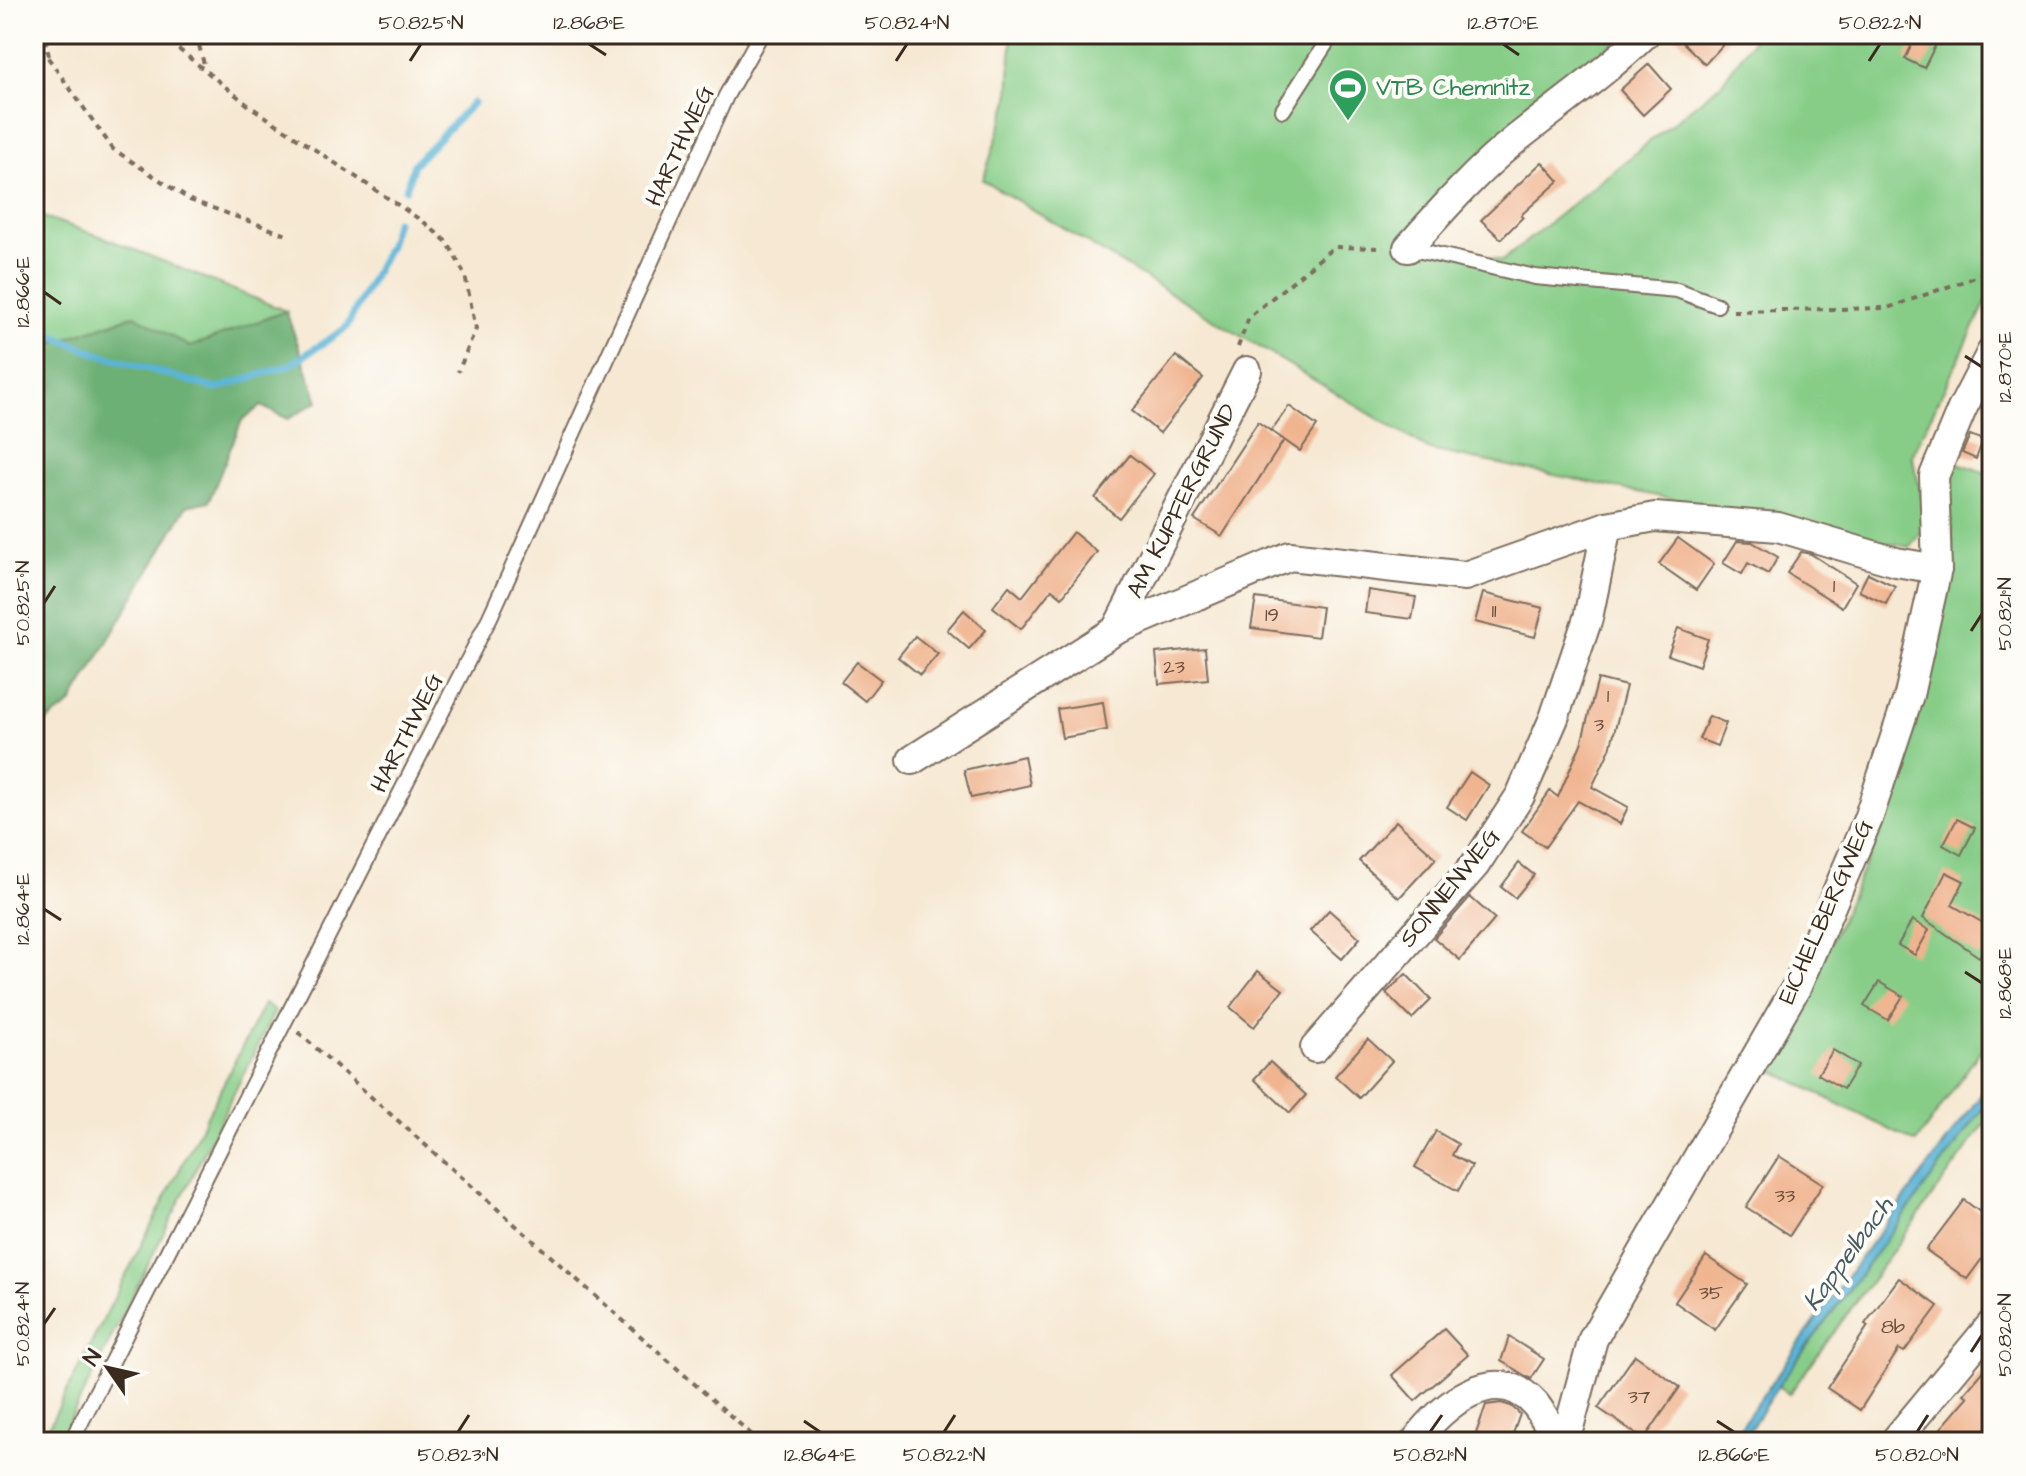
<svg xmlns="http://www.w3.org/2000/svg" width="2026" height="1476" viewBox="0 0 2026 1476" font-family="'Architects Daughter',sans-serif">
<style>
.green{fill:#87cd88;stroke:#617c53;stroke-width:2}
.forest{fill:#6db074;stroke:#546d49;stroke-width:2}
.water{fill:#5ab4d7;stroke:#4a6f7a;stroke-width:2}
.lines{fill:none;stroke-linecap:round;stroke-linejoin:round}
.stream{stroke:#5ab4d7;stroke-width:7}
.building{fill:#f0b48f}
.service-casing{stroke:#7c6c5d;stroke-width:18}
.minor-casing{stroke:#7c6c5d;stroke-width:32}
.path{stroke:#7c6c5d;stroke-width:4;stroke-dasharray:6 6;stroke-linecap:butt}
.service{stroke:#fff;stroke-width:14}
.minor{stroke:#fff;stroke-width:28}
.ticks{fill:none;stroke:#3b2a1e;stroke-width:3}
.labels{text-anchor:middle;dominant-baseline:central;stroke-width:8;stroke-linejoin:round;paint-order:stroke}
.number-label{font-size:20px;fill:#684c3a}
.leisure-label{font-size:24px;fill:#27864d;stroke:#fdfcf7;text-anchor:start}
.street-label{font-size:24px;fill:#3b2a1e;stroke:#fdfcf7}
.water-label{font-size:26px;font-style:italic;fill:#465a5f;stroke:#fdfcf7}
.neatline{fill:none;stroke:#3b2a1e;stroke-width:3}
.ticks-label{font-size:20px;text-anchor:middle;fill:#3b2a1e}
</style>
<rect width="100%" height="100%" fill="#fdfcf7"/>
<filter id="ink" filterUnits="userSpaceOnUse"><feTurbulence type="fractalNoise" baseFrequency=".0125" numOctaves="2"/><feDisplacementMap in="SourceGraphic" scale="16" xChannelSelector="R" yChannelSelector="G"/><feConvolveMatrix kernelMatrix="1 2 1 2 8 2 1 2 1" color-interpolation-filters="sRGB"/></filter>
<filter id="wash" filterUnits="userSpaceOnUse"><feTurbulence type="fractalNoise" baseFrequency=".006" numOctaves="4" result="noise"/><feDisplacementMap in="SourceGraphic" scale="32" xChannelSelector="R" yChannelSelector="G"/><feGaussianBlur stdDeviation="1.8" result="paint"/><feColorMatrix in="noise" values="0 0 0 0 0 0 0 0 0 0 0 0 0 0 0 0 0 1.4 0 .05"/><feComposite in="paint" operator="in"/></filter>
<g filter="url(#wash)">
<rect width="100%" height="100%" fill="#f6e8d2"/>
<!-- green -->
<g class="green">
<polygon points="1012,34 1624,34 1571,82 1427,243 1502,261 1722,83 1757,34 1992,34 1992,290 1912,455 1924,506 1922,531 1909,547 1430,450 983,180 1009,100"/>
<polygon points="34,214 103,237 286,311 190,347 134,315 45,346 34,345"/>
<polygon points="1949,460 1992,475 1992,1034 1916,1143 1766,1067 1809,991 1886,818 1925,694 1953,558"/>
<polygon points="264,1004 275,1011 59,1442 41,1442"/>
<polygon points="1992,1096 1992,1114 1789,1394 1778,1386"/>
</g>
<!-- forest -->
<polygon class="forest" points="286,311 318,401 288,419 261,406 242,420 209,501 187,506 71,704 34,730 34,345 45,346 135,315 190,347"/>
<!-- water -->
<polygon class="water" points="1992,1080 1992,1096 1778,1386 1742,1442 1730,1442 1842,1283"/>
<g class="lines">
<!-- stream -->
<g class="stream">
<polyline points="406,189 414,164 473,103"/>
<polyline points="34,328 95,353 216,389 290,365 346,328 388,248 396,221"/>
</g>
</g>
<g id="blocks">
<!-- building -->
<g class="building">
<polygon points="1674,34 1733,34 1705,64"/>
<polygon points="1917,34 1937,42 1924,68 1905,59"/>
<polygon points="1649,64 1671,89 1643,115 1620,90"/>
<polygon points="1542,162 1559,181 1521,215 1523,217 1501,239 1481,220"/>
<polygon points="1176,356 1203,378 1160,433 1132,411"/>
<polygon points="1289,406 1317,426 1300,451 1271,431"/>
<polygon points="1258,422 1284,440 1222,536 1194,519"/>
<polygon points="1970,435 1983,440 1976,459 1962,453"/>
<polygon points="1130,455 1154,474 1119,518 1095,498"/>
<polygon points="1073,532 1097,552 1062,597 1052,589 1021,629 993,607 1009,586 1022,597"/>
<polygon points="1678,538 1714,564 1696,590 1659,564"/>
<polygon points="1737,541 1752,542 1778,557 1768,574 1748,563 1742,574 1723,563"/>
<polygon points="1801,552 1811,554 1856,583 1842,607 1787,573"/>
<polygon points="1868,573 1895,586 1886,604 1859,591"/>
<polygon points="1368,590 1416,597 1412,619 1365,613"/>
<polygon points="1483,593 1543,608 1535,637 1475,622"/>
<polygon points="1256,598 1322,607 1318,637 1251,628"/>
<polygon points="964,610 986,630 969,649 947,630"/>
<polygon points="1678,628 1708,639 1699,666 1668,655"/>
<polygon points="915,636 938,654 920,675 898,657"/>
<polygon points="1205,648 1208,679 1159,684 1156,653"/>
<polygon points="857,662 881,680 865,701 841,682"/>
<polygon points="1598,679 1626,686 1610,749 1592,787 1628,807 1620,824 1578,801 1545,847 1522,831 1550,791 1558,797 1581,744"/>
<polygon points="1103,702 1107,730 1062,738 1057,709"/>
<polygon points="1709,716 1726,723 1717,746 1699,739"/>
<polygon points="1024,756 1030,785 971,798 964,770"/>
<polygon points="1470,772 1489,785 1467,820 1447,807"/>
<polygon points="1957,819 1975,828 1961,855 1943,845"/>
<polygon points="1396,821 1436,858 1399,898 1359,861"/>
<polygon points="1519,863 1534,875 1515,898 1501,887"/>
<polygon points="1946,872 1964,881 1952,905 1992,928 1992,940 1979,957 1923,918"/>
<polygon points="1470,897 1495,919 1460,960 1434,938"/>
<polygon points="1329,910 1360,938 1342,959 1310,931"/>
<polygon points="1912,920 1929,930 1915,955 1898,945"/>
<polygon points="1258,971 1283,990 1254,1027 1230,1007"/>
<polygon points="1406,974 1431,1000 1412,1019 1386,993"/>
<polygon points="1879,982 1903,996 1888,1020 1864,1006"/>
<polygon points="1368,1039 1392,1061 1359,1098 1335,1076"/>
<polygon points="1833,1050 1858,1065 1843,1089 1818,1074"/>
<polygon points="1270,1062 1306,1095 1290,1113 1254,1079"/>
<polygon points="1436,1131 1458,1144 1452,1155 1472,1166 1458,1191 1415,1167"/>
<polygon points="1779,1156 1823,1184 1790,1235 1746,1207"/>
<polygon points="1964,1200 1992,1221 1992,1245 1967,1279 1926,1250"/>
<polygon points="1706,1256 1747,1284 1715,1330 1675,1302"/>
<polygon points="1899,1278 1938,1306 1904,1352 1899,1349 1860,1410 1827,1388 1868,1326 1865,1324"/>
<polygon points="1444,1329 1468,1355 1415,1401 1392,1375"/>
<polygon points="1509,1337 1544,1359 1531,1379 1501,1361"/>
<polygon points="1635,1355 1680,1387 1644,1439 1598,1408"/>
<polygon points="1992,1361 1992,1442 1929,1442 1968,1397 1964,1394"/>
<polygon points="1501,1403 1511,1406 1520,1414 1510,1442 1473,1442 1486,1405"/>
</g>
</g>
</g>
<g filter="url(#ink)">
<use href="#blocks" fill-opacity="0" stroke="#7c6c5d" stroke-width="2"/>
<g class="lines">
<!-- service casing -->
<g class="service-casing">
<g id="service">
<polyline points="1283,110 1332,34"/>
<polyline points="1408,248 1535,277 1677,290 1717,305"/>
<polyline points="71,1442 490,617 726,96 761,34"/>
</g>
</g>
<!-- minor casing -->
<g class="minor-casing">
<g id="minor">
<path d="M1408,248C1442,210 1476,171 1516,139C1560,104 1605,73 1645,34"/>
<polyline points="1116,630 1247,371"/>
<polyline points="912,760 1116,630 1290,556 1465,576 1607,526 1655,517 1778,527 1896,562 1937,569"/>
<polyline points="1315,1048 1475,865 1520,796 1554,718 1588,618 1607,526"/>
<path d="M1415,1442C1441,1407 1495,1359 1535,1404C1544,1415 1551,1430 1559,1442"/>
<polyline points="1565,1442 1593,1339 1797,986 1868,819 1909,695 1937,569 1934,476 1962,409 1992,351"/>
<polyline points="1894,1442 1992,1324"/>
</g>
</g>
<!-- path -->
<g class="path">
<polyline points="160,34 248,105 425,223 448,243 465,275 476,329 458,372"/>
<polyline points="196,34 205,68"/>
<polyline points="34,38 113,149 190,200 290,236"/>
<polyline points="49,56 46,43 50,34"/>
<polyline points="1733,311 1888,308 1992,271"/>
<polyline points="1984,327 1992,312"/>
<polyline points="1238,347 1249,317 1334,247 1384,248"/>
<polyline points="298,1032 760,1442"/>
</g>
<!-- service -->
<use href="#service" class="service"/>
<!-- minor -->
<use href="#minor" class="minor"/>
</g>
</g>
<!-- ticks -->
<path class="ticks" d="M589,44L606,55M1503,44L1519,55M410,61L421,44M896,61L907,44M1869,61L1880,44M44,292L61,304M1965,356L1982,367M44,603L55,586M1971,631L1982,614M44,909L61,920M1965,972L1982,983M44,1324L55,1308M1971,1352L1982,1335M804,1421L820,1432M1717,1421L1734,1432M458,1432L469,1415M944,1432L955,1415M1430,1432L1442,1415M1917,1432L1928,1415"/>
<!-- icons -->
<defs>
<g id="stadium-pin" transform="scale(2)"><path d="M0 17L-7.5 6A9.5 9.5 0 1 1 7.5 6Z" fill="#2e9e5b" stroke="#fdfcf7"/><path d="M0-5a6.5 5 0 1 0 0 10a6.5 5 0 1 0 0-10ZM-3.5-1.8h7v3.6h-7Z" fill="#fff"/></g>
</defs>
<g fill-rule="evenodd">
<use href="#stadium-pin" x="1348" y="88"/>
</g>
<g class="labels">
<!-- number labels -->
<g class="number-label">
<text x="1834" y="586">1</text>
<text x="1494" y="611">11</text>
<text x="1272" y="615">19</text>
<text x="1174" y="667">23</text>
<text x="1608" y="696">1</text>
<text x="1599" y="725">3</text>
<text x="1785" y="1196">33</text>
<text x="1711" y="1293">35</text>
<text x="1893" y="1327">8b</text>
<text x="1639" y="1397">37</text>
</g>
<!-- leisure labels -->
<g class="leisure-label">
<text x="1376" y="88">VTB Chemnitz</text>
</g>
<!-- street labels -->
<g class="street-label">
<text transform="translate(680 146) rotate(-65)">HARTHWEG</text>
<text transform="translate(1182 501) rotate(-63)">AM KUPFERGRUND</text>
<text transform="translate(407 733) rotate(-63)">HARTHWEG</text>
<text transform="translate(1450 888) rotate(-51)">SONNENWEG</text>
<text transform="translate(1826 912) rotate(-66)">EICHELBERGWEG</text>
</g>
<!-- water labels -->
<g class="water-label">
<text transform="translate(1848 1254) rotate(-54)">Kappelbach</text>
</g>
</g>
<!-- margin -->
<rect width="2026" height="1476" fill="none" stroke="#fdfcf7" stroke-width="88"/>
<!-- north arrow -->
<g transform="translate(108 1368) rotate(304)" stroke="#fdfcf7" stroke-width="6" paint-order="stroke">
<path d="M0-6L14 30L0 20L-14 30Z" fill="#3b2a1e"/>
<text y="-12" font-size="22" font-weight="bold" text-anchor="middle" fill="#3b2a1e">N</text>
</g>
<rect x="44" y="44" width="1938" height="1388" class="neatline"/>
<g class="ticks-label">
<text x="421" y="29">50.825°N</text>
<text x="589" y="29">12.868°E</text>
<text x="907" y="29">50.824°N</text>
<text x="1503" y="29">12.870°E</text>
<text x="1880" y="29">50.822°N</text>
<text transform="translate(22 292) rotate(-90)" y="7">12.866°E</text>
<text transform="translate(2004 367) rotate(-90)" y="7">12.870°E</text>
<text transform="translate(22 603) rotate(-90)" y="7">50.825°N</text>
<text transform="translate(2004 614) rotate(-90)" y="7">50.821°N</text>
<text transform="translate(22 909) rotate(-90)" y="7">12.864°E</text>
<text transform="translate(2004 983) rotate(-90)" y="7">12.868°E</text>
<text transform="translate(22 1324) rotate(-90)" y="7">50.824°N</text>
<text transform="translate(2004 1335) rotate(-90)" y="7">50.820°N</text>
<text x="458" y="1461">50.823°N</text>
<text x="820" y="1461">12.864°E</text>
<text x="944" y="1461">50.822°N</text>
<text x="1430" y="1461">50.821°N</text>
<text x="1734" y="1461">12.866°E</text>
<text x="1917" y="1461">50.820°N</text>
</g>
</svg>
